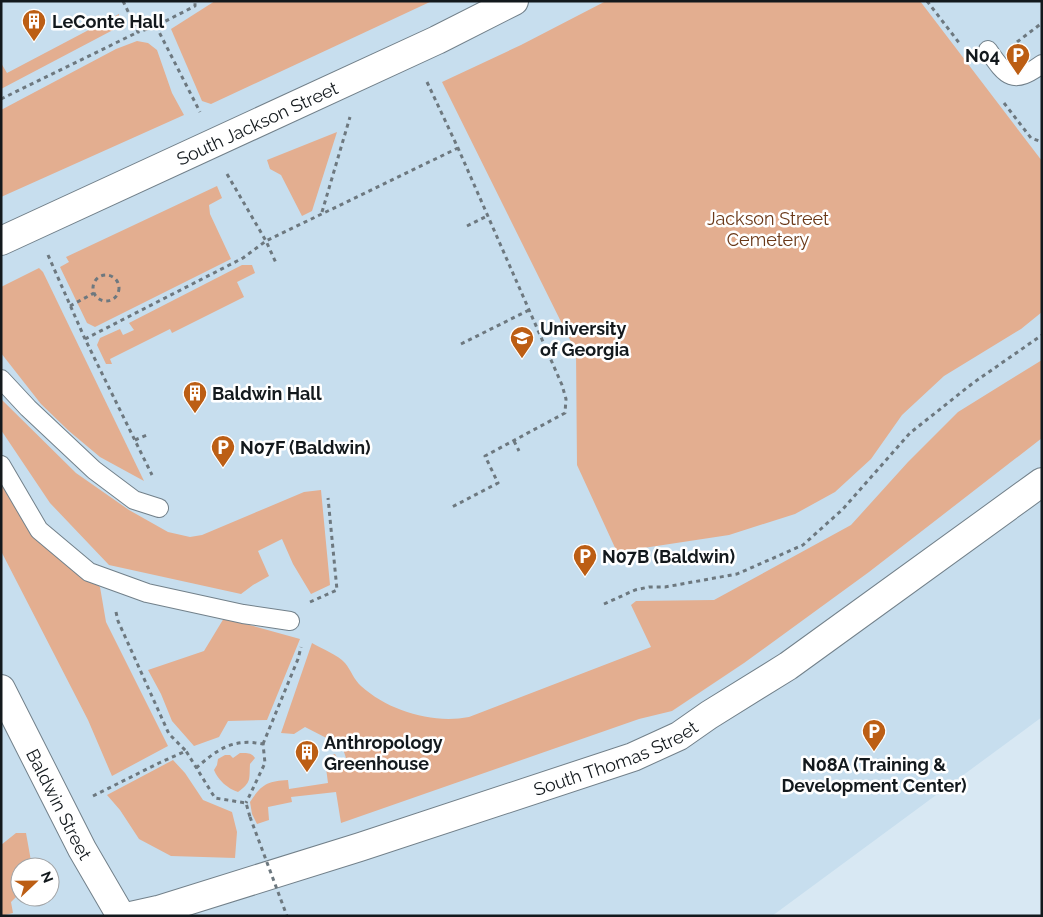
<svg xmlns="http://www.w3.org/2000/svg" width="1043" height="917" viewBox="0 0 1043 917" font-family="Raleway,sans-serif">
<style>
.built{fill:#c7deee;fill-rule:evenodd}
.green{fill:#e3ae90}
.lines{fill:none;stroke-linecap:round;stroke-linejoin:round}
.service-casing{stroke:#72808a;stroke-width:20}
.minor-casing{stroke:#72808a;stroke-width:30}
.tertiary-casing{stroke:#72808a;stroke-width:30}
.secondary-casing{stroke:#72808a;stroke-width:30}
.path{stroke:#6d787f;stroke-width:3;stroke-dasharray:4 4;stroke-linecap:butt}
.service{stroke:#fff;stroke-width:18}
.minor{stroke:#fff;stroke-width:28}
.tertiary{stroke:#fff;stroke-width:28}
.secondary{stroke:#fff;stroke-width:28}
.path-bridge{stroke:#6d787f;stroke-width:3;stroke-dasharray:4 4;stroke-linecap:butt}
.labels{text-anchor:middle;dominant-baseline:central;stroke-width:5;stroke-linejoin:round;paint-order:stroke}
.poi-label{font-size:18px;font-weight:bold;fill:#13191d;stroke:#fff;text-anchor:start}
.street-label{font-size:18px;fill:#13191d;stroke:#fff}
.park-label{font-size:18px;fill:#6a3818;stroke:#fff}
</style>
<rect width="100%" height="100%" fill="#d8e8f3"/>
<!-- built -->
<path class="built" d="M1,1H1042V717L772,916H1ZM20,867H50V897H20Z"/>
<!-- green -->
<g class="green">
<polygon points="215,1 432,1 211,104 202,101 171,29"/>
<polygon points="606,1 920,1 1042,161 1042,312 1021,329 944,376 902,415 871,459 835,492 795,514 729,535 617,552 577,465 576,352 442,82 521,45"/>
<polygon points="119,14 119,22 113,30 1,89 1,63 7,73"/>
<polygon points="137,41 148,43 157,50 172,93 184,115 1,197 1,110 116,49"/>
<polygon points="337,132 312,211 302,216 281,175 270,169 267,160"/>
<polygon points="217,186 222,198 209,205 210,214 231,259 95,327 87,323 60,267 69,262 66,257"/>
<polygon points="242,265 252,265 255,273 237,282 244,297 172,333 170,329 110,359 112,364 106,364 97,345 100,338 120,329 123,335 134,330 129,323"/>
<polygon points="39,268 43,272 144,481 100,457 69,431 41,404 1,353 1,287"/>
<path d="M1042,360V438L869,572L744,663L672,711L639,719L341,823L336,792L291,797L292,802L268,807L269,820L257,824L252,814L250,802C261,785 267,781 288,780L289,789L328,783L325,760L326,757L335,754L341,765L349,767L342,746L305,727L294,734L281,733L312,643C322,649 338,655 345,663C351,670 354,680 361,686C389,711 432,724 469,717L651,647L631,605L636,601L714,600L851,525L908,462L958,412Z"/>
<polygon points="1,399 76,473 129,510 168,532 190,537 202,535 304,492 321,490 330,585 311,594 293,564 282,539 258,551 269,576 253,585 241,594 109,565 50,503 1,430"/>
<polygon points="1,483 34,537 100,587 106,622 168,746 112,776 88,720 1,551"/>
<polygon points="224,618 300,639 267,720 228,721 219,737 194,746 172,721 161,694 148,670 204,651"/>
<path d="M240,753C246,753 251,752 255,758L250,764C249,779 252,782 238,792C228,789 218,780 214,770L217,765L218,759L225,755H230L233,758Z"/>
<polygon points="173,760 185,773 203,800 232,812 237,832 235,858 171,856 139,839 120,810 107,795"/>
<polygon points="16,833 26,833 31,861 30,867 20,867 20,893 11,902 13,913 1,916 1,845"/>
</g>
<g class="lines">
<!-- service casing -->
<g class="service-casing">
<g id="service">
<path d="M988,50C1007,78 1013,85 1042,64"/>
<polyline points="1,379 28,408 94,470 134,500 159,508"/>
<polyline points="1,465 39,530 89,572 147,593 243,614 290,621"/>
</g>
</g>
<!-- minor casing -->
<g class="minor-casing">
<g id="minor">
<path id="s1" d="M1,241L437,40L514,1"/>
</g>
</g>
<!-- tertiary casing -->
<g class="tertiary-casing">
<g id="tertiary">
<path id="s2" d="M1,689L82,849L121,916"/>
</g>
</g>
<!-- secondary casing -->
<g class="secondary-casing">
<g id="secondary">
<path id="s3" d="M131,916L158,910L360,847L633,757L679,736L709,715L788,666L1042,482"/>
</g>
</g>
<!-- path -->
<g class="path">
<polyline points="123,1 138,32 156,26 195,6 195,1"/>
<polyline points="927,1 960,44"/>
<polyline points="156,26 200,112"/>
<polyline points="1017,42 1042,23"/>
<polyline points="427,82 458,148 562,385 566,399 565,413 485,456 498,483 452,507"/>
<polyline points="1,99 138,32"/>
<polyline points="1004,103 1031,138 1042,142"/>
<polyline points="227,174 266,241 276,263"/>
<polyline points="322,212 350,117"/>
<polyline points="467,226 487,216"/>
<polyline points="48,255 85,339 152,475"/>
<circle cx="106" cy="288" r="13"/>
<polyline points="70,306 94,293"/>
<polyline points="85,339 243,258 266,241 301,224 458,148"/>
<polyline points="461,344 529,310"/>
<polyline points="135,440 147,435"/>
<polyline points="514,441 519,451"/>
<polyline points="310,602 337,590 328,498"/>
<polyline points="604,604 635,590 649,587 665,587 737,574 803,545 843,509 910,433 973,383 1042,335"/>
<polyline points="116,612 118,621 169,734 186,751"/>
<polyline points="263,744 298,659 301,647"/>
<path d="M196,768C218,749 233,738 263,744L265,763L246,803"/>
<polyline points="93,796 159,763 186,751 215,798 246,803 250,817"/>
</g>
<!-- service -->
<use href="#service" class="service"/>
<!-- minor -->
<use href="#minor" class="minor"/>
<!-- tertiary -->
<use href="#tertiary" class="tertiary"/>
<!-- secondary -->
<use href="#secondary" class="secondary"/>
<!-- path-bridge -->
<polyline class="path-bridge" points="250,817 287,916"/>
</g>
<!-- icons -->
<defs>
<g id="building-pin" transform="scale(1.25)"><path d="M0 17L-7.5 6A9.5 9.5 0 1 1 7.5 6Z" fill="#bc5e14" stroke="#fff"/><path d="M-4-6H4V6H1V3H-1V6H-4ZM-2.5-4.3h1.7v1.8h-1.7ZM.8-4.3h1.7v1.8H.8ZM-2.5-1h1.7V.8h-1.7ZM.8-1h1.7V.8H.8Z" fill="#fff"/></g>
<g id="parking-pin" transform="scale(1.25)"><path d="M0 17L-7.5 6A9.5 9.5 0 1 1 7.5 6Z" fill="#bc5e14" stroke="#fff"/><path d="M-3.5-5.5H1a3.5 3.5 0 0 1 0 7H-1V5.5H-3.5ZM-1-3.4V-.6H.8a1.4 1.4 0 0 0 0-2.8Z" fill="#fff"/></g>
<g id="university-pin" transform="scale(1.25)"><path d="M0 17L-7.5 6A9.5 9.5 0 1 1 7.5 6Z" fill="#bc5e14" stroke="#fff"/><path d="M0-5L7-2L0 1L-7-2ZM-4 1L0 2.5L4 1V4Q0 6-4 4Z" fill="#fff"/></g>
</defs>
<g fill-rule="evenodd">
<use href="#building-pin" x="34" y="21"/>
<use href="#parking-pin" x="1018" y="55"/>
<use href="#university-pin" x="522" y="338"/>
<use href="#building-pin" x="195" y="393"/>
<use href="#parking-pin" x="223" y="447"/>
<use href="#parking-pin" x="585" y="556"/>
<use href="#parking-pin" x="874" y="731"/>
<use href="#building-pin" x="307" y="752"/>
</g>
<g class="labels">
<!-- poi labels -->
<g class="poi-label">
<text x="52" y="21">LeConte Hall</text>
<text x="1000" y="55" text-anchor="end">N04</text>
<text x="540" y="328">University<tspan x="540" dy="21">of Georgia</tspan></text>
<text x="212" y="393">Baldwin Hall</text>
<text x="240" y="447">N07F (Baldwin)</text>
<text x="602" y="556">N07B (Baldwin)</text>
<text x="324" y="742">Anthropology<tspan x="324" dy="21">Greenhouse</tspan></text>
<text x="874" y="764" text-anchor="middle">N08A (Training &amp;<tspan x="874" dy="21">Development Center)</tspan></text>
</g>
<!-- street labels -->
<g class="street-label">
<text stroke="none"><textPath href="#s1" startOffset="282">South Jackson Street</textPath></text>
<text stroke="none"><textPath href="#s3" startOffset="510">South Thomas Street</textPath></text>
<text stroke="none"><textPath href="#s2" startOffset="129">Baldwin Street</textPath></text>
</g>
<!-- park labels -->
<g class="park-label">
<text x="768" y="218">Jackson Street<tspan x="768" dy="21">Cemetery</tspan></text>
</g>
</g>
<!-- border -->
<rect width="1043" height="917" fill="none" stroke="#13191d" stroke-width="5"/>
<!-- north arrow -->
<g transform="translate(35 882) rotate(68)"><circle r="24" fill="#ffffff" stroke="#a1a3a5"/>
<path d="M0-4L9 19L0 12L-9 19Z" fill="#bc5e14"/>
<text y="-8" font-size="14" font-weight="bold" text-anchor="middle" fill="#13191d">N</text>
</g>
</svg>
